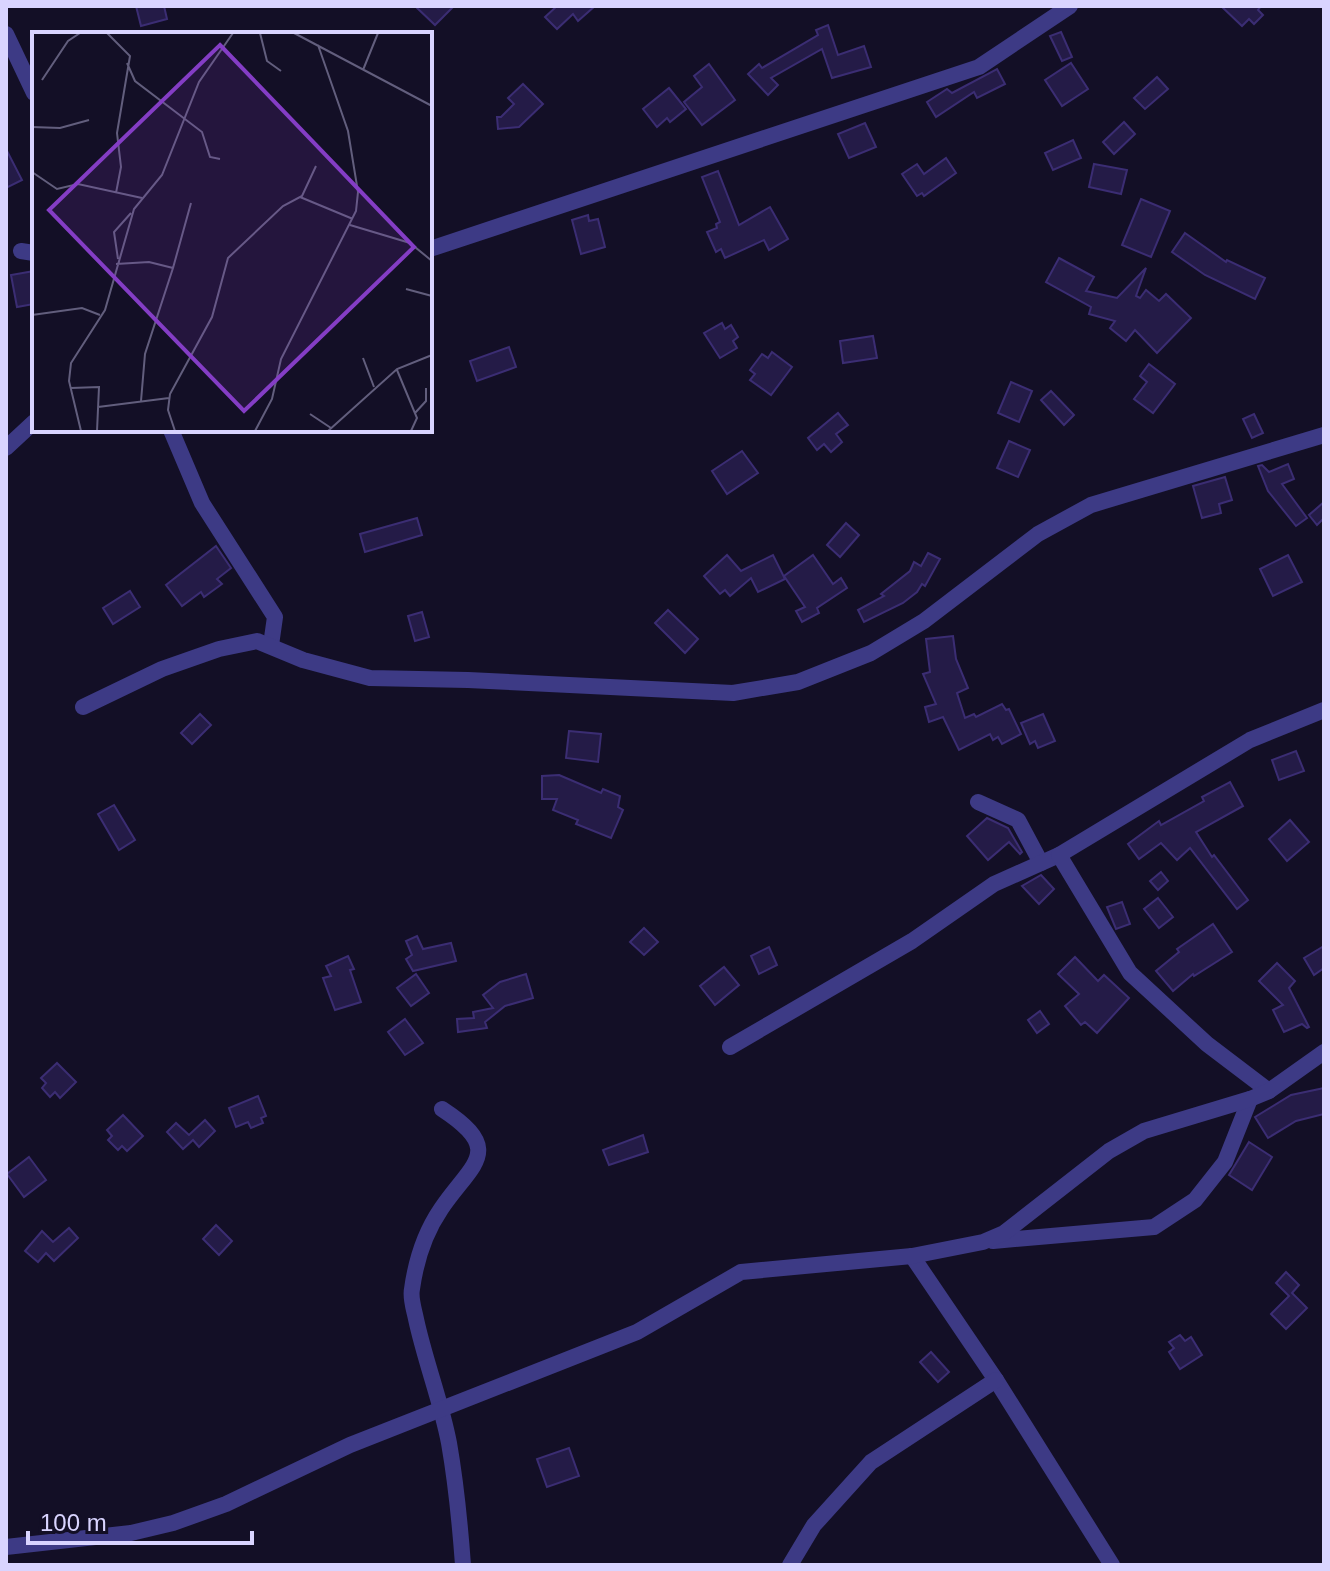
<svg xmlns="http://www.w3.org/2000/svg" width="1330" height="1571" viewBox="0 0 1330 1571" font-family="Helvetica,sans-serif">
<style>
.building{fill:#241b47;stroke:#3b2d73;stroke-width:2}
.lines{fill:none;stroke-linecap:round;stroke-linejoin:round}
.minor{stroke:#3d3a85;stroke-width:16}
.inset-road{fill:none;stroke:#625e7d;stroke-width:2}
.view{fill:#843dc5;fill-opacity:0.15;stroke:#843dc5;stroke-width:4}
.inset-edge{fill:none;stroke:#d9d4ff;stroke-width:4}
</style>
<rect width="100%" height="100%" fill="#130f26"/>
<!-- building -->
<g class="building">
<polygon points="136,6 164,6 167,19 141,26"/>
<polygon points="415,6 454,6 435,25"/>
<polygon points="557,6 595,6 578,21 573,14 557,29 545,17"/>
<polygon points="1221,6 1261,6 1258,10 1263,15 1254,24 1249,19 1242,26"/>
<polygon points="828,25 838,55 864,46 871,67 832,78 822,49 771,78 778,85 768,95 748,74 759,64 762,68 818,35 816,30"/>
<polygon points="1061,32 1072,57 1062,61 1050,36"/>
<polygon points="1071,63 1088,89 1062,106 1045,80"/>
<polygon points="709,64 735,100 702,125 684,102 702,87 694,76"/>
<polygon points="997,69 1005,84 977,98 974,92 936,117 927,102 947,89 952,93"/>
<polygon points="1157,77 1168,89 1145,109 1134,98"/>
<polygon points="523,84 543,104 519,127 498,129 497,117 501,117 514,104 508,98"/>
<polygon points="669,88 686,109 670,122 667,118 657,127 643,109"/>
<polygon points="1124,122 1135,134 1114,154 1103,142"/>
<polygon points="865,123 876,147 849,158 838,134"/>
<polygon points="1073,140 1081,158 1053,170 1045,153"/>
<polygon points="6,149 22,180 6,188"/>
<polygon points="946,158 956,173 924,196 922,193 917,196 902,174 917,164 924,174"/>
<polygon points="1094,164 1127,170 1121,194 1089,187"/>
<polygon points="718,171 739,225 770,207 788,239 769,250 764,240 725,258 721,249 716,252 707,232 717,228 716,224 720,222 702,177"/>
<polygon points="1141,199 1170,211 1151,257 1122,245"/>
<polygon points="588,215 589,221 598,219 605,247 581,254 572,220"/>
<polygon points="1185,233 1226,262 1227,260 1265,278 1255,299 1205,275 1172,252"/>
<polygon points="1059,258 1094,277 1086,291 1117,298 1146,268 1136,296 1140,298 1146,290 1159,301 1166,294 1191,318 1157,353 1135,330 1126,341 1110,328 1115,321 1089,314 1091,307 1046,282"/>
<polygon points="34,271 34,304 17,307 11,275"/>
<polygon points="722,323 725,329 731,325 738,337 733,341 737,348 720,358 704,333"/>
<polygon points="873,336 877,358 843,363 840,341"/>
<polygon points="509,347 516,367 477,381 470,361"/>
<polygon points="772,352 792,367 771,395 750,380 755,374 750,370 762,354 768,358"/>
<polygon points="1149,364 1175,384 1153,413 1134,399 1147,382 1140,376"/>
<polygon points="1011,382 1032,391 1019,422 998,413"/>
<polygon points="1051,391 1074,415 1064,425 1041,400"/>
<polygon points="838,413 848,425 836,434 842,442 831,452 824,444 817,450 808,438"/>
<polygon points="1254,414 1263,433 1252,438 1243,419"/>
<polygon points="1009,441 1030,450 1018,477 997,468"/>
<polygon points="742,451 758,473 727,494 712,471"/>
<polygon points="1288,464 1294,479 1282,484 1307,518 1296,526 1268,491 1258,466 1262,465 1269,472"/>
<polygon points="1225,477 1232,500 1219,504 1221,513 1202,518 1193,486"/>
<polygon points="1324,502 1324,518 1317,525 1309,515"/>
<polygon points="417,518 422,535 365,552 360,534"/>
<polygon points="846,523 859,535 840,557 827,545"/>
<polygon points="216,546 231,568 217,579 222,584 204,597 201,592 182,606 166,585"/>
<polygon points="928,553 940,559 925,586 922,584 917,592 903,603 864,622 858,610 884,596 881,594 910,571 914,562 921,566"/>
<polygon points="727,555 741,571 773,555 785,579 758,592 751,578 730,596 725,590 720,594 704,576"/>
<polygon points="813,555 833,584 841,578 847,588 817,608 819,613 802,622 796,611 805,607 784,576"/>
<polygon points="1288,555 1302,582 1273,596 1260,569"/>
<polygon points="130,591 140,607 113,624 103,608"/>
<polygon points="668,610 698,639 685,653 655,623"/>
<polygon points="422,612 429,637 415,641 408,616"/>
<polygon points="953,636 956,659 968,688 957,693 965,718 974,714 976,717 1002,704 1006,710 1009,709 1021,734 1002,744 998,737 993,740 990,734 959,750 943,717 929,722 925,707 936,704 923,674 930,672 926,639"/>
<polygon points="200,714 211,725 192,744 181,733"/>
<polygon points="1043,714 1055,741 1038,748 1035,741 1030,744 1021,723"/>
<polygon points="569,731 601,734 598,762 566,758"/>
<polygon points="1296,751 1304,771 1279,780 1272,760"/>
<polygon points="559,775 601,793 603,789 620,796 618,807 623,810 611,838 576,824 578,820 553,810 557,799 542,799 542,776"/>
<polygon points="1230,782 1243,806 1196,832 1212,857 1214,855 1248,900 1237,909 1190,848 1177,860 1161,843 1139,859 1128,844 1159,821 1161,825 1204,801 1202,797"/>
<polygon points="114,805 135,840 119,850 98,814"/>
<polygon points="987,818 1008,828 1022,852 1020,854 1009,842 988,860 967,836"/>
<polygon points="1290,820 1309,842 1287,861 1269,839"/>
<polygon points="1161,872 1168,881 1158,890 1150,881"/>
<polygon points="1041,875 1054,889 1039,904 1022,886"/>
<polygon points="1158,898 1173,917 1159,928 1144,909"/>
<polygon points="1122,902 1130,924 1116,929 1107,907"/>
<polygon points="1213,924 1232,952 1194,976 1193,974 1173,991 1156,971 1179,952 1177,949"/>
<polygon points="644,928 658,942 644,955 630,942"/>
<polygon points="417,936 423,949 451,943 456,961 413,971 406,959 412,955 406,941"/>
<polygon points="1324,946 1324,968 1314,975 1304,958"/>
<polygon points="769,947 777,965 759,974 751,956"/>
<polygon points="348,956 354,969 350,970 361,1002 335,1010 323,978 331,976 326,966"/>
<polygon points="1075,957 1098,981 1104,975 1129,998 1097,1033 1085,1022 1081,1025 1065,1006 1079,994 1058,974"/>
<polygon points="1277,963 1295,981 1289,988 1309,1027 1307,1028 1302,1024 1284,1032 1273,1010 1283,1005 1259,981"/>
<polygon points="724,967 739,985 715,1005 700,986"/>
<polygon points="416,974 429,993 411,1006 397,988"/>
<polygon points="526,974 533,998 505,1006 485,1022 487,1028 458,1032 457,1019 474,1018 473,1012 493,1008 483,995 500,982"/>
<polygon points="1040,1011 1049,1024 1037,1033 1028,1020"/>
<polygon points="405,1019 423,1043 405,1055 388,1032"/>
<polygon points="57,1063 76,1082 60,1098 55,1092 50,1097 42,1088 46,1083 41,1078"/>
<polygon points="1324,1088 1324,1114 1296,1121 1268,1138 1255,1117 1291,1095"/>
<polygon points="258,1096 266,1116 261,1118 263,1123 251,1128 248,1122 236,1127 229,1108"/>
<polygon points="123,1115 143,1136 127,1151 122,1146 118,1150 108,1140 112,1136 107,1130"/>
<polygon points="205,1120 215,1131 199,1147 193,1140 183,1149 167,1132 176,1123 189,1135"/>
<polygon points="643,1135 648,1152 609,1165 603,1150"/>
<polygon points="1249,1142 1272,1157 1252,1190 1229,1175"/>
<polygon points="29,1157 46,1180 24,1197 7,1174"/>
<polygon points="216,1225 232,1241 219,1255 203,1239"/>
<polygon points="69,1228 78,1238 54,1261 46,1253 38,1262 25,1251 42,1231 53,1242"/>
<polygon points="1286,1272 1299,1285 1292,1293 1307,1308 1286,1329 1271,1314 1289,1296 1276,1283"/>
<polygon points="1180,1335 1185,1341 1191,1337 1202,1355 1180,1369 1169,1352 1174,1348 1169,1342"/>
<polygon points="931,1352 949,1372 938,1382 920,1362"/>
<polygon points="569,1448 579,1476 547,1487 537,1459"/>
</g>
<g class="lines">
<!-- minor -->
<g class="minor">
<polyline points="6,34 34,93"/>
<polyline points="430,249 979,67 1070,6"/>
<polyline points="21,251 34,253"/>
<polyline points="171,430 202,503 275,617 271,645"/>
<polyline points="6,448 34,422"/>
<polyline points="83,707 162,669 219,649 257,641 303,660 370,678 468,680 733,693 798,682 871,653 924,621 1038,534 1091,505 1324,435"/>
<polyline points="978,802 1018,820 1041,863"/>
<polyline points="730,1047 912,941 994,884 1059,855"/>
<polyline points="1269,1091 1207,1044 1130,973 1059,855 1250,740 1324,710"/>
<path d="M442,1109C506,1151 472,1163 441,1209C424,1234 416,1260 412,1289C410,1298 414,1309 416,1319C425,1361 441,1401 449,1443C456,1483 460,1524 463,1565"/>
<polyline points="993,1241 1154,1227 1195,1200 1225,1162 1250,1099"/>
<polyline points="912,1256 996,1380 1112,1565"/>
<polyline points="6,1547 131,1533 173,1523 226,1504 350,1445 637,1332 741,1272 912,1256 983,1242 1004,1233 1109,1151 1144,1131 1250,1099 1269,1091 1324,1052"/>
<polyline points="790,1565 814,1525 871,1462 996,1380"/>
</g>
</g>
<!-- overview -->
<g transform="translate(32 32)">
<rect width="400" height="400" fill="#130f26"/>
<path class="inset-road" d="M75,1L98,24L85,101L89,135L84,161M228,1L235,29L249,39M262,1L400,74M95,31L103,49L170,100L178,125L188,127M331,38L346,1M10,48L36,9L48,1M0,95L28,96L57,88M0,140L25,157L46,152L110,166M268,165L321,187M318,193L378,211L400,229M86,227L82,200L99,181M84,232L117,230L141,236L113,322L109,369M141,236L159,171M374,257L400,264M0,283L50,276L68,283M331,326L342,355M365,338L385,386L379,399M39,356L67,355L65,399M66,375L137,366M383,381L394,369V356M278,382L299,396M49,399L37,349L39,331L73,278L102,177L130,143L167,50L201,1M143,399L136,378L138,362L180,285L196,226L251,174L270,164L284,134M223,399L240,367L249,327L324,179L326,160L316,99L286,13M296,399L365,337L400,323"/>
<path class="view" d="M188,13L382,215L212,379L17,178Z"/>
<rect width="400" height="400" class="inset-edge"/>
</g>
<!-- border -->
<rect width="1330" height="1571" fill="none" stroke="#d9d4ff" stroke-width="16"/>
<!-- scale -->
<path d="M28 1531v12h224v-12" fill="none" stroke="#d9d4ff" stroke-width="4"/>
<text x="40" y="1531" font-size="24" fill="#d9d4ff" stroke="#130f26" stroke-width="6" paint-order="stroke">100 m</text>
</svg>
